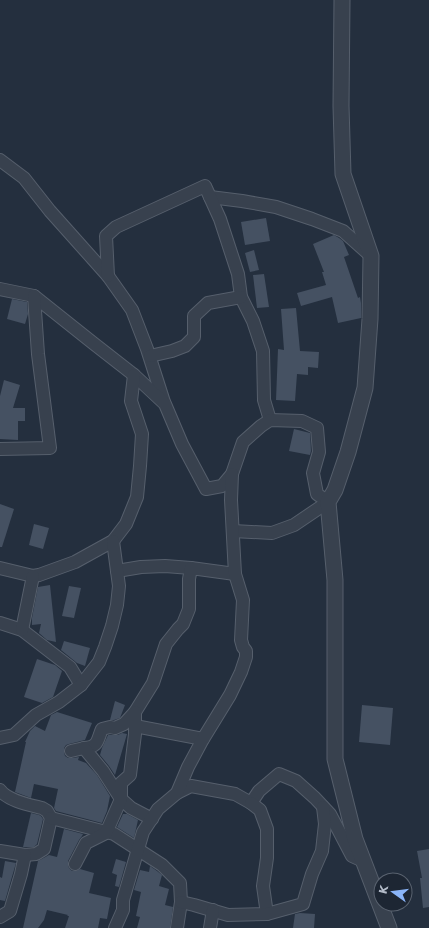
<svg xmlns="http://www.w3.org/2000/svg" width="429" height="928" viewBox="0 0 429 928" font-family="'DejaVu Sans',sans-serif">
<style>
.building{fill:#455162}
.lines{fill:none;stroke-linecap:round;stroke-linejoin:round}
.minor-casing{stroke:#565f6c;stroke-width:14}
.tertiary-casing{stroke:#565f6c;stroke-width:17}
.minor{stroke:#38414e;stroke-width:12}
.tertiary{stroke:#38414e;stroke-width:15}
</style>
<rect width="100%" height="100%" fill="#242f3e"/>
<!-- building -->
<g class="building">
<polygon points="266,218 270,241 245,245 241,222"/>
<polygon points="334,235 339,238 343,241 349,255 344,257 358,298 360,297 361,303 361,318 338,323 332,297 301,306 297,293 326,285 322,272 324,272 313,244"/>
<polygon points="254,250 259,270 250,272 245,253"/>
<polygon points="264,274 269,307 257,308 253,275"/>
<polygon points="12,299 27,302 28,314 25,324 7,319"/>
<polygon points="296,308 300,351 319,352 318,368 308,367 308,375 297,374 295,401 276,400 278,349 284,350 281,309"/>
<polygon points="4,380 20,385 13,408 25,408 25,421 18,421 18,440 0,439 0,396"/>
<polygon points="294,429 310,433 311,451 310,455 289,451"/>
<polygon points="0,504 14,509 2,547 0,547"/>
<polygon points="34,524 49,528 43,549 29,545"/>
<polygon points="50,585 56,642 47,640 39,633 41,624 32,625 32,618 38,587"/>
<polygon points="69,586 81,588 74,618 62,616"/>
<polygon points="64,641 90,648 85,666 77,663 61,650"/>
<polygon points="37,659 55,665 62,671 53,697 42,703 24,697"/>
<polygon points="115,701 125,705 120,718 114,720 110,720"/>
<polygon points="362,705 393,708 390,745 359,742"/>
<polygon points="57,712 92,723 85,740 69,744 66,745 64,748 64,752 65,756 68,758 73,758 79,757 78,760 86,763 97,775 110,796 107,811 102,823 56,811 54,808 58,789 34,784 31,798 15,792 26,742 25,742 30,731 35,726 45,731 51,715"/>
<polygon points="122,733 127,734 115,775 109,766 100,755 102,748 108,735 118,735"/>
<polygon points="31,813 39,815 41,816 43,819 37,844 34,847 23,847"/>
<polygon points="123,814 127,814 138,820 134,838 117,827"/>
<polygon points="64,829 83,834 82,836 79,840 68,861 68,865 69,868 72,871 76,871 80,869 94,873 89,893 111,898 107,919 100,918 98,928 65,928 69,916 67,916 68,915 47,910 44,920 38,928 23,928 38,861 49,855 57,857"/>
<polygon points="429,849 429,907 423,908 420,878 422,878 417,851"/>
<polygon points="116,859 126,862 119,887 115,886 117,875 112,873"/>
<polygon points="5,861 16,863 5,901 0,900 0,877 2,878"/>
<polygon points="150,866 157,871 162,875 159,886 169,889 165,905 173,907 170,928 137,928 140,917 136,916 141,892 134,890 140,870 149,872"/>
<polygon points="300,913 315,914 314,928 293,928 295,914"/>
</g>
<g class="lines">
<!-- minor casing -->
<g class="minor-casing">
<g id="minor">
<polyline points="0,160 24,178 50,211 108,276 132,310 147,349 164,402"/>
<polyline points="210,197 242,201 276,207 312,219 343,231 371,256"/>
<polyline points="108,276 106,236 116,227 205,186 220,219 238,274 241,297 253,321 263,351 264,400 270,420"/>
<polyline points="0,289 34,296 93,343 134,375 165,404 182,444 206,489 222,486 232,474 243,442 261,426 270,420 302,421 317,428 319,452 313,473 317,494 328,502 294,525 272,533 233,531"/>
<polyline points="150,356 172,351 185,346 194,337 194,316 208,303 241,297"/>
<polyline points="0,449 50,448 38,354 34,296"/>
<polyline points="0,568 33,576 39,575 75,562 113,541 126,524 137,497 140,466 142,434 131,401 134,375"/>
<polyline points="117,571 141,567 165,566 191,568"/>
<polyline points="0,623 22,630 70,667 81,685"/>
<polyline points="22,630 33,576"/>
<polyline points="135,726 203,739"/>
<polyline points="0,738 14,735 36,715 59,702 81,685 99,662 105,647 112,626 117,605 119,586 113,541"/>
<path d="M84,748C99,747 97,740 102,729L110,727L115,728L124,724L135,712L153,683L166,644L178,629L183,624L189,609V579L191,568L235,574"/>
<polyline points="71,751 84,748 103,771 121,799 131,808 152,819"/>
<path d="M0,790C8,801 30,805 42,808L47,811L51,818L44,849L36,854L25,855"/>
<polyline points="177,793 191,786 235,794 251,803 259,791 279,774 296,781 315,798 330,814 352,856 363,861"/>
<polyline points="251,803 260,810 267,829 267,858 263,886 267,914"/>
<polyline points="51,818 114,834 162,865 180,883 181,902 177,928"/>
<polyline points="0,851 25,855 21,874 10,911 0,917"/>
<polyline points="75,864 86,843 106,833 121,799 121,783 130,775 135,734 135,712"/>
<polyline points="181,902 194,905 228,915 267,914 303,904 312,874 322,851 325,824 323,807"/>
<polyline points="115,928 123,910 123,900 143,832 158,809 177,793 188,767 203,739 230,695 241,672 246,657 246,651 243,647 241,640 243,600 235,574 231,500 232,474"/>
<polyline points="210,928 213,910"/>
</g>
</g>
<!-- tertiary casing -->
<g class="tertiary-casing">
<polyline id="tertiary" points="342,0 341,106 343,174 371,256 370,319 365,388 348,452 335,490 328,502 335,580 335,759 355,839 389,928"/>
</g>
<!-- minor -->
<use href="#minor" class="minor"/>
<!-- tertiary -->
<use href="#tertiary" class="tertiary"/>
</g>
<!-- north arrow -->
<g transform="translate(393 892) rotate(284)"><circle r="19" fill="#1d2633" stroke="#59626f"/>
<path d="M0-3L7 15L0 10L-7 15Z" fill="#8ab4f8"/>
<text y="-6" font-size="11" font-weight="bold" text-anchor="middle" fill="#b4bcc9">K</text>
</g>
</svg>
